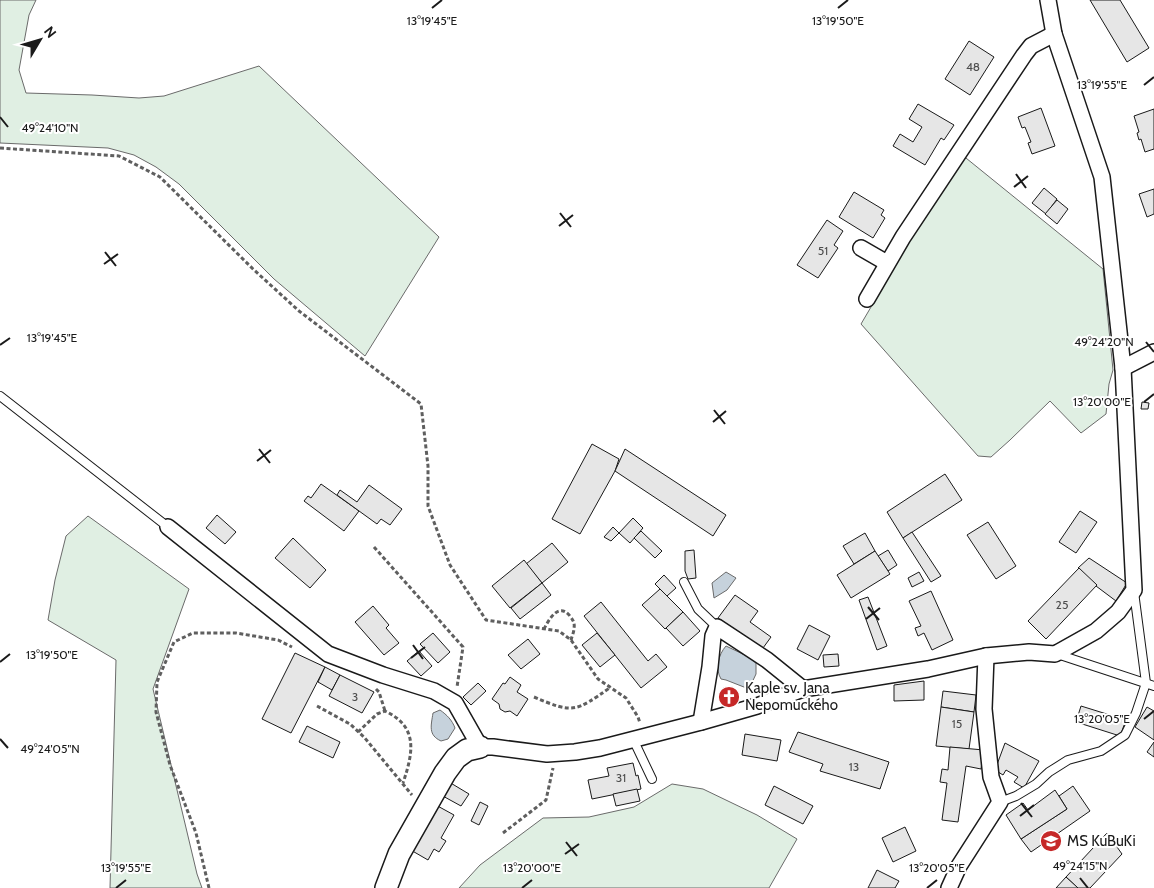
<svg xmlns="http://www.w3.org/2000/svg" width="1154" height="888" viewBox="0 0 1154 888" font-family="Cabin,sans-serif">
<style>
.green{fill:#e0efe3;stroke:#6a6a6a}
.water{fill:#c6d2dc;stroke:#6a6a6a}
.building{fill:#e6e6e6;stroke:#1a1a1a}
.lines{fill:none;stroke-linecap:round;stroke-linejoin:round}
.lane-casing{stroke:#1a1a1a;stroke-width:10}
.street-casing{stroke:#1a1a1a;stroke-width:18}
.secondary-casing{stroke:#1a1a1a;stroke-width:24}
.path{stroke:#5f5f5f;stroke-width:3;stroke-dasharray:4 2.5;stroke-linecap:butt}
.lane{stroke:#fff;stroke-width:8}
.street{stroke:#fff;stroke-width:15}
.secondary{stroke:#fff;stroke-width:21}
.ticks{fill:none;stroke:#1a1a1a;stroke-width:2}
.labels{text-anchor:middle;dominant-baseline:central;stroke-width:4;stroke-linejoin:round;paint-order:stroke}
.number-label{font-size:12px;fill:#4d4d4d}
.poi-label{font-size:15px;fill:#1a1a1a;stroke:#fff;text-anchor:start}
.ticks-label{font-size:12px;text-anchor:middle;fill:#1a1a1a;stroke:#fff;stroke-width:4;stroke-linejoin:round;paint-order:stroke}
</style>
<rect width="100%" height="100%" fill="#fff"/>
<!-- green -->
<g class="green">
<polygon points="0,0 36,0 29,15 19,70 26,93 92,95 139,98 164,96 259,66 439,237 365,356 274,279 179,184 156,167 134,155 108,148 0,143"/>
<polygon points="961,154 1103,269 1113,370 1109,384 1106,414 1081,433 1050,401 1010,440 991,457 978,456 861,324"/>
<polygon points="88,516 189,589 153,689 197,874 202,888 110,888 116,660 48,620 55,580 66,536"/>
<polygon points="672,784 703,789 757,815 797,839 769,888 459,888 480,865 543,818 589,817 634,807"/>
</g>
<!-- water -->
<g class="water">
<polygon points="726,572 736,578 727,590 714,598 712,583"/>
<path d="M726,646L749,657L756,663V674L749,689L726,680L721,679C715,669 718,655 726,646Z"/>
<path d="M440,710C447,715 452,720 455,728L448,739L441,741C428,735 431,726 433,713Z"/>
</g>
<!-- building -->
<g class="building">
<polygon points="1090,0 1120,0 1149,48 1127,62"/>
<polygon points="969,41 994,57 970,95 945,79"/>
<polygon points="918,104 954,125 944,140 941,138 925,165 893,146 900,134 913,142 922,127 909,119"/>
<polygon points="1041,108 1055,146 1032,154 1028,143 1031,142 1025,127 1022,128 1018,117"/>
<polygon points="1154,109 1154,149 1145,152 1141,139 1139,140 1137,133 1139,132 1134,116"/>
<polygon points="1044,188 1057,199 1046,214 1032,203"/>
<polygon points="1154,189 1154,214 1147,217 1139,194"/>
<polygon points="854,192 884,210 881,215 885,218 873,238 839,217"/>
<polygon points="1057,200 1068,209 1057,224 1045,214"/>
<polygon points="827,220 843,231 834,245 838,248 818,278 797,265"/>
<polygon points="1142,402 1149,403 1148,409 1141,409"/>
<polygon points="592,444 619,459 615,471 580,534 552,519"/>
<polygon points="625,449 726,515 713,536 615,471"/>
<polygon points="945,474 962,500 903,538 887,512"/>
<polygon points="321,484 359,511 344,531 304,501 308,496 311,498"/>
<polygon points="369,485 402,509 390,525 381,519 377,524 337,495 340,490 357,502"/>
<polygon points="1080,511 1097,522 1076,553 1059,542"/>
<polygon points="217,515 236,532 225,544 206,528"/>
<polygon points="633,518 643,528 630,543 619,533"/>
<polygon points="988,522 1016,566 996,579 967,535"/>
<polygon points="613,527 619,533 611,541 604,537"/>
<polygon points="641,531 662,551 655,558 634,538"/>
<polygon points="912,532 941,576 931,582 903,538"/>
<polygon points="865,533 875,551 854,564 843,546"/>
<polygon points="293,538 326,570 310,588 275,558"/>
<polygon points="552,543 568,562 542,583 526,564"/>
<polygon points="694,550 696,578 688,579 685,571 685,551"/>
<polygon points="888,550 897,565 888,571 878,556"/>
<polygon points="875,551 890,574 851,598 837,575"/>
<polygon points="1089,558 1127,583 1116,601 1096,586 1078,568"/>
<polygon points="524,560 542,583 510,608 492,586"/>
<polygon points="1079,568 1097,585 1046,639 1028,621"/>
<polygon points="919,572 924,581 912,587 908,578"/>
<polygon points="664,575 676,588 667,596 655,584"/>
<polygon points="542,583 551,595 520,619 511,608"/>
<polygon points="660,589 683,612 665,629 642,605"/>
<polygon points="931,591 953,640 932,650 924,633 918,636 915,628 921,626 909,601"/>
<polygon points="735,595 758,611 750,622 771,637 763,648 718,618"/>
<polygon points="868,597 887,646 877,650 859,600"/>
<polygon points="601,602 648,661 656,654 667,667 641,688 584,616"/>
<polygon points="373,606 389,625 386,628 399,643 384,655 355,622"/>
<polygon points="683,612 700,631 683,646 666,628"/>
<polygon points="809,625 830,636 818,660 797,649"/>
<polygon points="433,633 450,652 438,663 420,644"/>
<polygon points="597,633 615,655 600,667 582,645"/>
<polygon points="528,639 540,654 521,669 508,655"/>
<polygon points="419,651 432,666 421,676 407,661"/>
<polygon points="295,653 325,667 291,733 262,719"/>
<polygon points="838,654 839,666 824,667 823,655"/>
<polygon points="325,667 340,675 332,690 318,682"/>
<polygon points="340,675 374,692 362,713 329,696"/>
<polygon points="510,677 521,685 517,692 528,699 517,716 510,711 505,712 500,709 499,704 492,699 503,683 505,684"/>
<polygon points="924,681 924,700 894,701 894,685"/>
<polygon points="478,683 486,691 471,705 463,697"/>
<polygon points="730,687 734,689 736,704 723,706 721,691 723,688"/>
<polygon points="943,691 976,695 974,712 941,707"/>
<polygon points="1081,706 1126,720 1120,736 1076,722"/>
<polygon points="941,707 974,712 969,749 936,746"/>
<polygon points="1147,707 1154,711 1154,740 1135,727"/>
<polygon points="307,726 340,742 333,758 299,742"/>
<polygon points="798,732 889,762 880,789 820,771 823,764 789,752"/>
<polygon points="745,734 781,740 777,761 742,755"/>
<polygon points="1154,742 1154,757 1147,752"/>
<polygon points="1005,743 1039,761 1024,788 1014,782 1018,777 1006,770 1003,775 995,770"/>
<polygon points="950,747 984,750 981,769 966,766 958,822 942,820 947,783 940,782 942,769 948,770"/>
<polygon points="633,763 636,776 638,775 641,789 592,799 588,780 609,776 607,768"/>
<polygon points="449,782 469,794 461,806 441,795"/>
<polygon points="774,786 813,806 803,824 765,805"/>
<polygon points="1073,786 1090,811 1031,852 1021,839 1067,809 1059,796"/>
<polygon points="637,789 640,801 616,806 613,794"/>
<polygon points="1055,790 1067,809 1021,839 1006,815 1023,803 1028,810"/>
<polygon points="480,802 488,806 479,825 471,821"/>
<polygon points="434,804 454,815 441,838 446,841 439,852 434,849 428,860 409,849"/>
<polygon points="905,827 916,851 893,862 882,838"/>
<polygon points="1107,833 1122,854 1090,888 1078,888 1066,877"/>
<polygon points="877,870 899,881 895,888 868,888"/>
<polygon points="1066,877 1078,888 1056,888"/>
</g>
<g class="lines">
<!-- lane casing -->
<g class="lane-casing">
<g id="lane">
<polyline points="0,396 168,527"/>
<polyline points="684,582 698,609 717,627"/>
<polyline points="1057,654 1154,686"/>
<polyline points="633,739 652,779"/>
<polyline points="1000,802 1016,796 1036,784 1049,772 1068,760 1101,751 1125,735 1136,713 1146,683 1134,592"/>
</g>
</g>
<!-- street casing -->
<g class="street-casing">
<g id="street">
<polyline points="861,248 887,263"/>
<polyline points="867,299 903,237 1024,55 1031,46 1054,34"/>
<polyline points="1123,368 1154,352"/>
<polyline points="168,527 328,654 383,675 434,691 455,703 480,747 493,747 547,754 575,752 600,748 701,722 757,706 803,689 928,669 986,656 1029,652 1055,654 1096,631 1118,612 1134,590 1123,368 1102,177 1054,34 1048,0"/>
<polyline points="701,722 710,667 713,636 717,627 767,660 803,689"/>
<polyline points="949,888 959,866 1000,802 991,777 984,709 986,656"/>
</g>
</g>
<!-- secondary casing -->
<g class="secondary-casing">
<polyline id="secondary" points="386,888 399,854 445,773 456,758 467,750 480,747"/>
</g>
<!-- path -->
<g class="path">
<polyline points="0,148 119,156 160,177 253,269 299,311 421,404 428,466 428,506 450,565 486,620 559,631 571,640 598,679 626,698 638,717 640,723"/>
<polyline points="374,547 463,647 457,687"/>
<path d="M544,629C549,619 559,602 570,616C573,620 575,623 574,628C574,632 572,636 571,640"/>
<polyline points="376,689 379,692 385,711"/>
<path d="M534,697C574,714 575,712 611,687"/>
<polyline points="317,706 350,724 364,737 412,795"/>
<path d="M358,732L377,714L385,711C419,727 413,753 403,783"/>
<polyline points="503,833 546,800 553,768"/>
<polyline points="209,888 196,833 170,765 156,712 157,682 174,642 193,633 236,633 278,640 292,647"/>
</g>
<!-- lane -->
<use href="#lane" class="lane"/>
<!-- street -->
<use href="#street" class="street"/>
<!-- secondary -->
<use href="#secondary" class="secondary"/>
</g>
<!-- ticks -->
<path class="ticks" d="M432,8L442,0M838,8L848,0M1144,85L1154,77M0,117L8,127M1016,174L1026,188M1014,187L1028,176M560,213L571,227M559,226L573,215M105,252L116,266M104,264L118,254M1146,342L1154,352M0,345L10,338M1144,402L1154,394M714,410L725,424M713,422L726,411M259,449L270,463M257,461L271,450M868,607L879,620M866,619L880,608M413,645L423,659M411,658L425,647M0,662L10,654M1144,719L1154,711M0,739L8,748M1021,803L1032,817M1020,816L1034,805M566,842L577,856M565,854L579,844M1080,878L1088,888M116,888L126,880M522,888L532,880M927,888L937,880"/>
<!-- icons -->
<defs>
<g id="church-disc" transform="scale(1.125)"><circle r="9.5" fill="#c62828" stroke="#fff"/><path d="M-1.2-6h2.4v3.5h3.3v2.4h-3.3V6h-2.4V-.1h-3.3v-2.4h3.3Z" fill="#fff"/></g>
<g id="school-disc" transform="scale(1.125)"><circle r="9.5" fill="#c62828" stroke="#fff"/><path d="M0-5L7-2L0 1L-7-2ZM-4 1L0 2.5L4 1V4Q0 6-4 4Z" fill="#fff"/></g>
</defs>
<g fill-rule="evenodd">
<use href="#church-disc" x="729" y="697"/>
<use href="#school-disc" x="1051" y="841"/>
</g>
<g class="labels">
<!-- number labels -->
<g class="number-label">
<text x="973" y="66">48</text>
<text x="823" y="250">51</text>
<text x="1062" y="604">25</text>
<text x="355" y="696">3</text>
<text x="957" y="723">15</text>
<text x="854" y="766">13</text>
<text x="621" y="777">31</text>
</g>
<!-- poi labels -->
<g class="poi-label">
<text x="745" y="688">Kaple sv. Jana<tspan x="745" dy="17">Nepomuckého</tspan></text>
<text x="1067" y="841">MS KuBuKi</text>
</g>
</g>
<g class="ticks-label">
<text x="432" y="25">13°19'45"E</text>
<text x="838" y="25">13°19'50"E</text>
<text x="1102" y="89">13°19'55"E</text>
<text x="50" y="132">49°24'10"N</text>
<text x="52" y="342">13°19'45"E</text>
<text x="1104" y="346">49°24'20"N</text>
<text x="1102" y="406">13°20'00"E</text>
<text x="52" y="659">13°19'50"E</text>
<text x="1102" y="723">13°20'05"E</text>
<text x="50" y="753">49°24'05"N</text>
<text x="1080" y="870">49°24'15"N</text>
<text x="126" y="872">13°19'55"E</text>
<text x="532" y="872">13°20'00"E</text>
<text x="937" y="872">13°20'05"E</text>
</g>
<!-- north arrow -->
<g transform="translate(40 40) rotate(52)" stroke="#ffffff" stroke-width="4" paint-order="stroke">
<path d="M0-4L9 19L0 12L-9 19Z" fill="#1a1a1a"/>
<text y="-8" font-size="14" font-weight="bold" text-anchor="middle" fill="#1a1a1a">N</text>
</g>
</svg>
